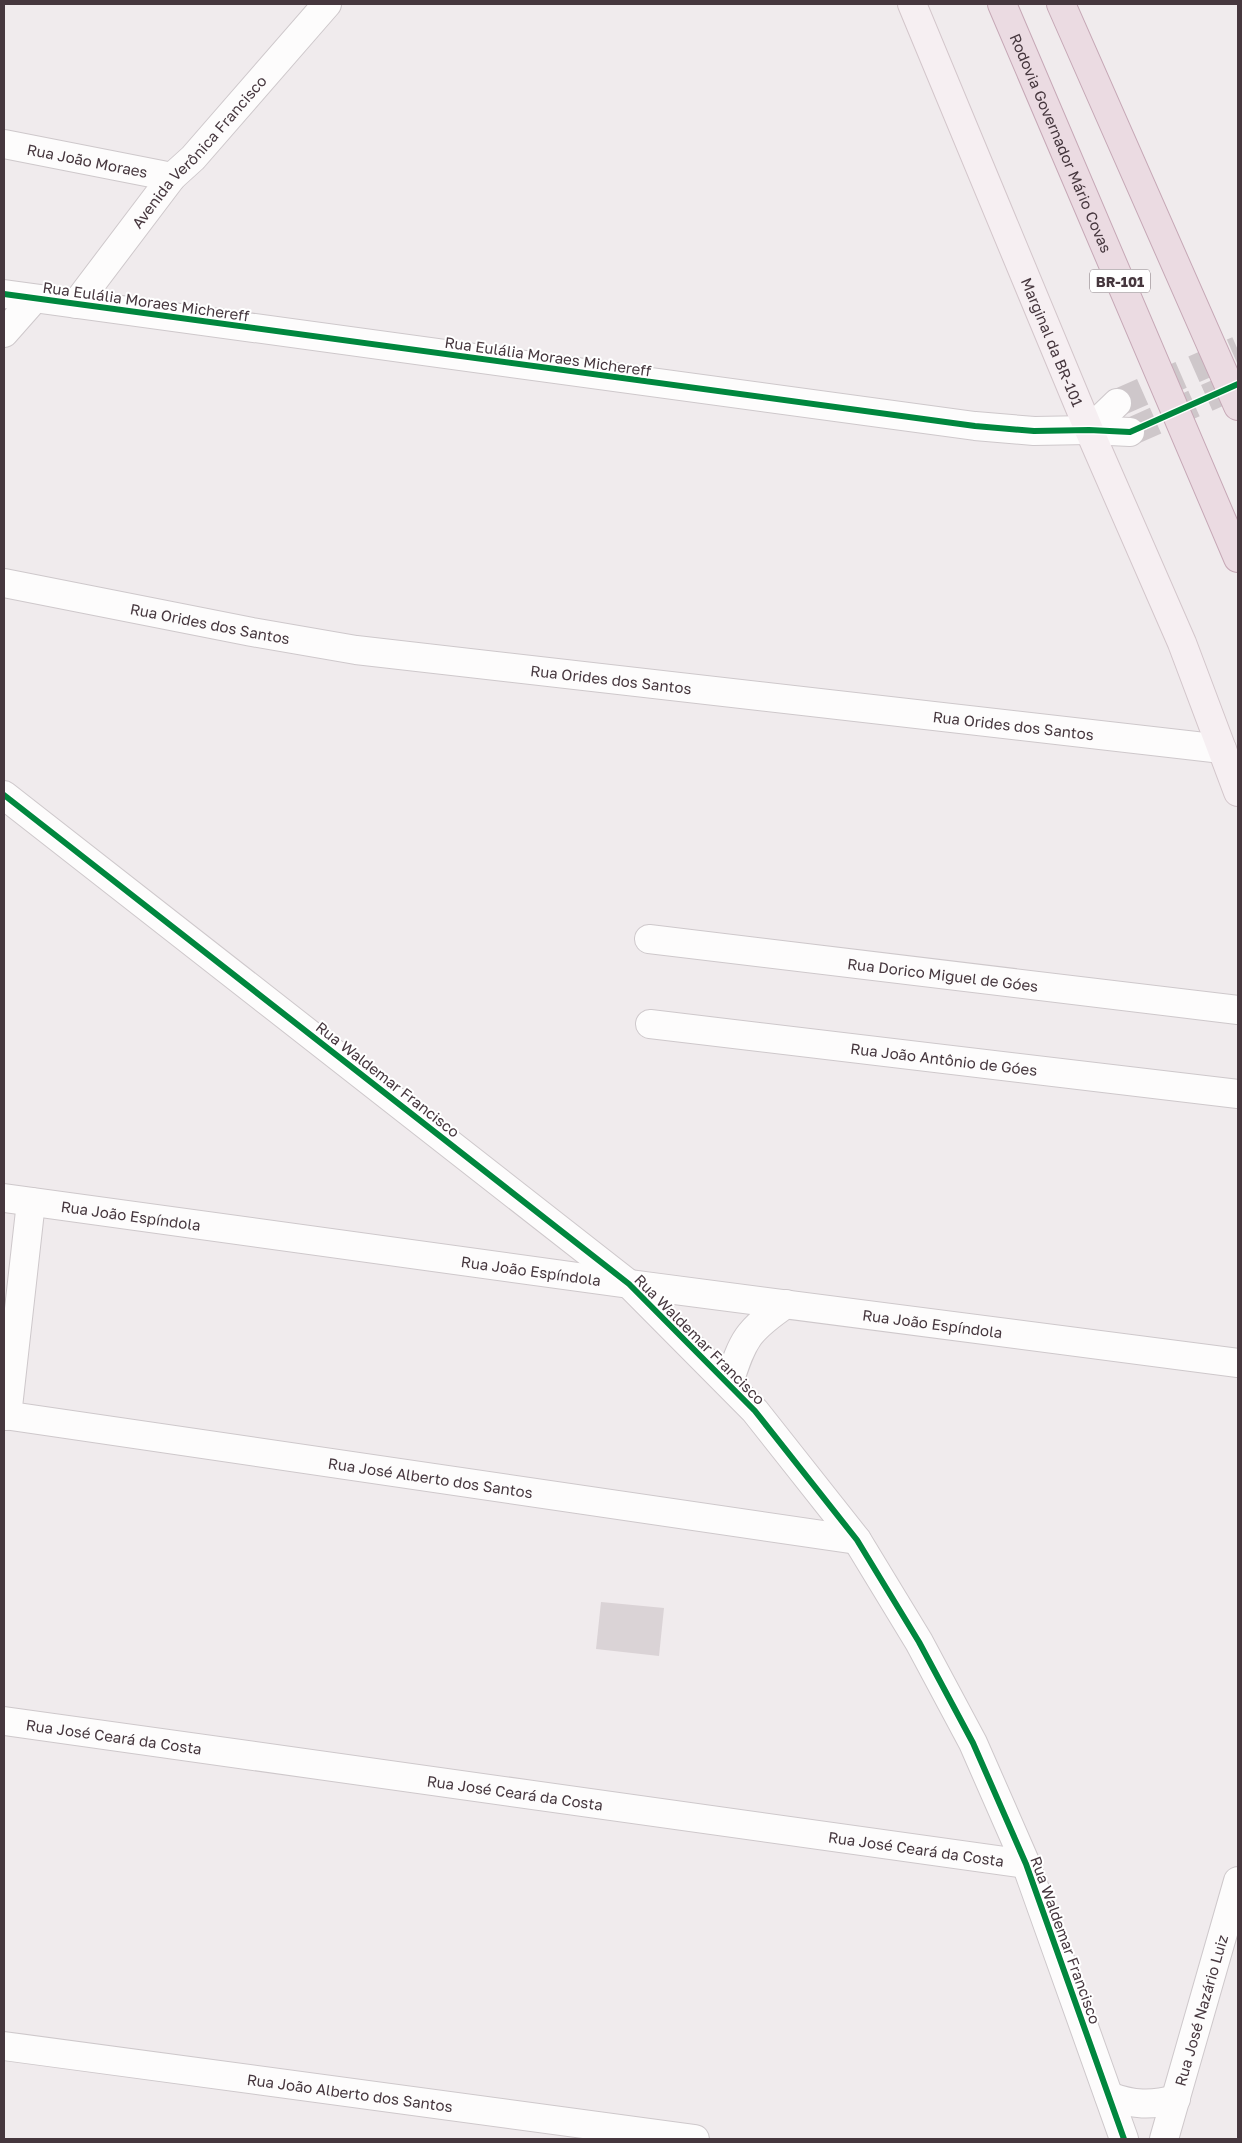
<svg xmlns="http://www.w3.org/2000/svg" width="1242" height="2143" viewBox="0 0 1242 2143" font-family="'Golos Text',sans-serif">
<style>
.building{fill:#dad3d6}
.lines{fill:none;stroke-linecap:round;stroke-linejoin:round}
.minor-tunnel{stroke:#cec7ca;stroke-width:28;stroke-dasharray:28 14;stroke-linecap:butt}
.minor-casing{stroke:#cec8cb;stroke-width:30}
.tertiary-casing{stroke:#cec8cb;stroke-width:30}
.secondary-casing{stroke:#d3c6cb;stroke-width:30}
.motorway-casing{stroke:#c6a8b6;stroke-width:30}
.minor{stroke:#fdfcfc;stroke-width:28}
.tertiary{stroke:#fdfcfc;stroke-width:28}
.secondary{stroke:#f6eff2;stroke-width:28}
.motorway{stroke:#ebdbe2;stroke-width:28}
.cycleway-casing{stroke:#fff;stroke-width:9}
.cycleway{stroke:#00873e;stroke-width:6}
.labels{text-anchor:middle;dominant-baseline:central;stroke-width:4;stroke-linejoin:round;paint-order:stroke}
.shield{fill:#fff;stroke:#7e7378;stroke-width:1}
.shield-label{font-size:14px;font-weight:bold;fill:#46373e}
.street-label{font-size:15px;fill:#46373e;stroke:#fff}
</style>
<rect width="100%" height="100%" fill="#f0ebed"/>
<!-- building -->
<polygon class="building" points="601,1602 664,1608 659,1656 596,1649"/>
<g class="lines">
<!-- minor-tunnel -->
<g class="minor-tunnel">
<polyline points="1117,403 1238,350"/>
<polyline points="1130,432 1238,384"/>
</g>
<!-- minor casing -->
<g class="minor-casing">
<g id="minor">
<path id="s1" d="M4,144L172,177"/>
<path id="s2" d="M76,304L172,177L193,158L327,4"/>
<polyline points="1089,430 1130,432"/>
<polyline points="1089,430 1117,403"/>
<path id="s3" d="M4,583L252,632L356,650L1222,749"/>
<path id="s4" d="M649,939L1238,1010"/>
<path id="s5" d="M650,1024L1238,1094"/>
<path id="s6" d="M4,1198L629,1284"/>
<path id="s7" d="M4,1415L857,1540"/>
<polyline points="7,1416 31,1202"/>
<path id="s8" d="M4,1721L1026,1864"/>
<path id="s9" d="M4,2046L695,2139"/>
</g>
</g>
<!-- tertiary casing -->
<g class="tertiary-casing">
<g id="tertiary">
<polyline points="4,294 975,426 1034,431 1089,430"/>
<polyline points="4,333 34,299"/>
<polyline points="4,795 629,1284 755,1411 857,1540 919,1642 973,1743 1026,1864 1124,2139"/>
<path id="s10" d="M629,1284L1238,1363"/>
<path d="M729,1383C743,1339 747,1331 786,1304"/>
<path d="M1109,2096C1133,2105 1151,2106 1176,2099"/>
<path id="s11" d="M1164,2139L1238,1881"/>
</g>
</g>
<!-- secondary casing -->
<g class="secondary-casing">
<g id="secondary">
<path id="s12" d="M912,4L1089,430L1182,643L1238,792"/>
</g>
</g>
<!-- motorway casing -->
<g class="motorway-casing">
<g id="motorway">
<path id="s13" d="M1002,4L1238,558"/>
<polyline points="1061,4 1238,406"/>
</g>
</g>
<!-- minor -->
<use href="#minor" class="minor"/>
<!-- tertiary -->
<use href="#tertiary" class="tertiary"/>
<!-- secondary -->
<use href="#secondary" class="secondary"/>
<!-- motorway -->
<use href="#motorway" class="motorway"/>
<!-- cycleway casing -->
<g class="cycleway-casing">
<g id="cycleway">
<polyline points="4,294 975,426 1034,431 1089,430 1130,432 1238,384"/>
<polyline points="4,795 629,1284 755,1411 857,1540 919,1642 973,1743 1026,1864 1124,2139"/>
</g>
</g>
<!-- cycleway -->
<use href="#cycleway" class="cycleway"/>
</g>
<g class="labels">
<!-- shield labels -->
<rect class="shield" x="1090" y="269.5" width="60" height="23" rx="4"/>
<g class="shield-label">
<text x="1120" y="281">BR-101</text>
</g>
<!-- street labels -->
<g class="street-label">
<text stroke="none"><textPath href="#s13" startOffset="151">Rodovia Governador Mário Covas</textPath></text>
<text stroke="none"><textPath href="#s2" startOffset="196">Avenida Verônica Francisco</textPath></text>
<text stroke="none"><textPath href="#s1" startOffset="85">Rua João Moraes</textPath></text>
<text transform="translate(146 301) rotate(8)">Rua Eulália Moraes Michereff</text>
<text stroke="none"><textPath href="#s12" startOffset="366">Marginal da BR-101</textPath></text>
<text transform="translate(548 356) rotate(8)">Rua Eulália Moraes Michereff</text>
<text stroke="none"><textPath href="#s3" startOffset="210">Rua Orides dos Santos</textPath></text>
<text stroke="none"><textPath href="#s3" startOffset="615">Rua Orides dos Santos</textPath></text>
<text stroke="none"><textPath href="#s3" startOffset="1020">Rua Orides dos Santos</textPath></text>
<text stroke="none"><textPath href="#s4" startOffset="296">Rua Dorico Miguel de Góes</textPath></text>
<text stroke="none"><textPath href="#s5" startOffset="296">Rua João Antônio de Góes</textPath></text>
<text transform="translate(388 1079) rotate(38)">Rua Waldemar Francisco</text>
<text stroke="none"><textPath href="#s6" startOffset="128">Rua João Espíndola</textPath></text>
<text stroke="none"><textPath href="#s6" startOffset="532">Rua João Espíndola</textPath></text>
<text stroke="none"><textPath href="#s10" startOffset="306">Rua João Espíndola</textPath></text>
<text transform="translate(700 1339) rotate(45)">Rua Waldemar Francisco</text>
<text stroke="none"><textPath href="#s7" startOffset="431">Rua José Alberto dos Santos</textPath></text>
<text stroke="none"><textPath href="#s8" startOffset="111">Rua José Ceará da Costa</textPath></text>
<text stroke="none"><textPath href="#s8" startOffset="516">Rua José Ceará da Costa</textPath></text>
<text stroke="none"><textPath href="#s8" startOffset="921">Rua José Ceará da Costa</textPath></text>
<text transform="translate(1066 1940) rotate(70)">Rua Waldemar Francisco</text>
<text stroke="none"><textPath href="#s11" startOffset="134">Rua José Nazário Luiz</textPath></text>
<text stroke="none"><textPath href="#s9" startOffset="349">Rua João Alberto dos Santos</textPath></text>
</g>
</g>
<!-- border -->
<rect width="1242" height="2143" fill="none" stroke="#46373e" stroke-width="10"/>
</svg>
